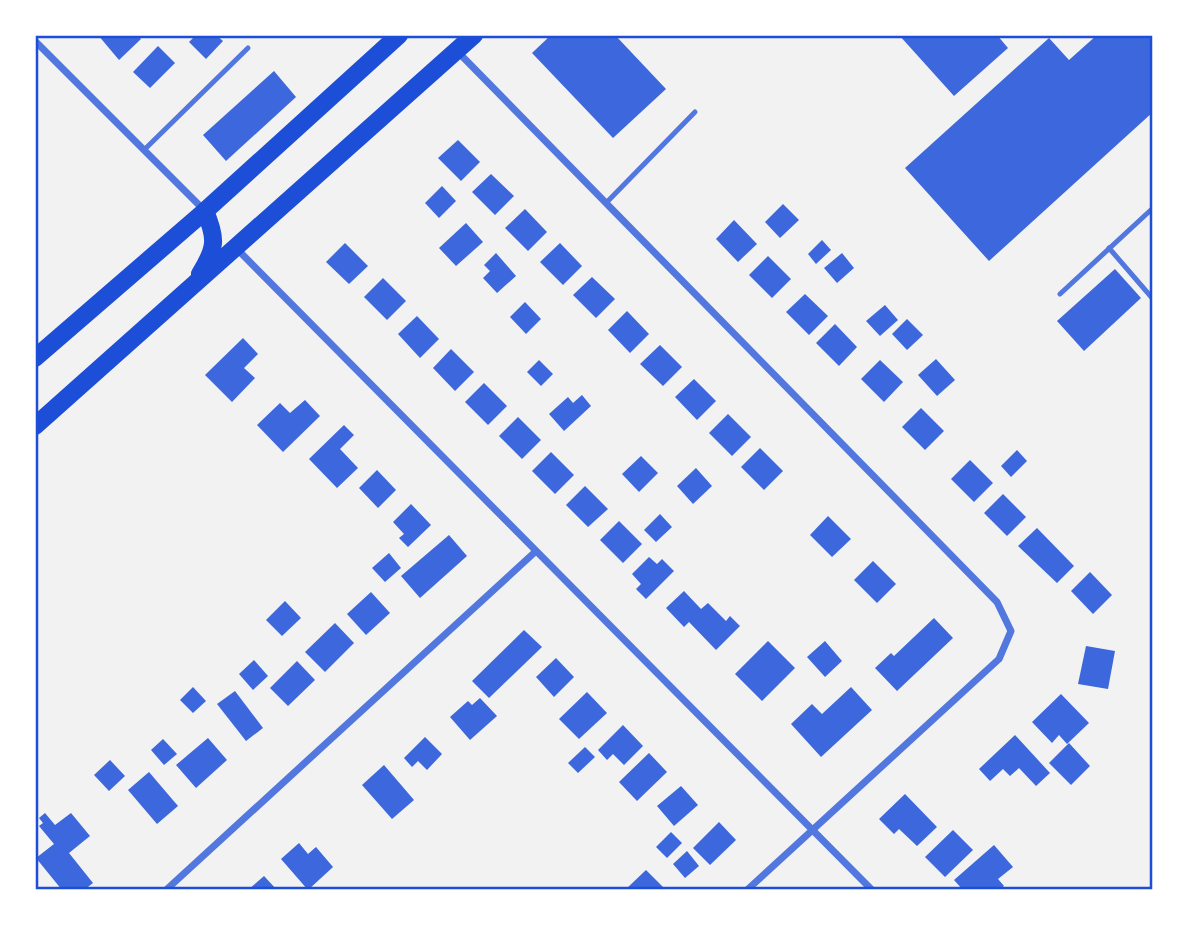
<svg xmlns="http://www.w3.org/2000/svg" width="1188" height="925" viewBox="0 0 1188 925" font-family="'DejaVu Sans',sans-serif">
<style>
.building{fill:#3d67dc}
.lines{fill:none;stroke-linecap:round;stroke-linejoin:round}
.service{stroke:#5277de;stroke-width:5}
.minor{stroke:#5277de;stroke-width:7}
.primary{stroke:#1d4ed8;stroke-width:18}
.neatline{fill:none;stroke:#1d4ed8;stroke-width:2.5}
</style>
<rect width="100%" height="100%" fill="#f2f2f2"/>
<!-- building -->
<g class="building">
<polygon points="98,35 137,35 141,39 119,60"/>
<polygon points="196,35 216,35 223,41 206,59 189,42"/>
<polygon points="551,35 615,35 666,89 613,138 532,53"/>
<polygon points="899,35 997,35 1008,48 954,96"/>
<polygon points="1097,35 1153,35 1153,112 989,261 905,168 1049,38 1069,60"/>
<polygon points="158,46 175,63 150,88 133,72"/>
<polygon points="274,71 296,97 226,161 203,135"/>
<polygon points="458,140 480,162 461,181 438,158"/>
<polygon points="491,174 514,196 495,215 472,192"/>
<polygon points="442,186 456,201 439,218 425,203"/>
<polygon points="783,204 799,220 780,238 765,222"/>
<polygon points="525,209 547,232 528,251 505,228"/>
<polygon points="734,220 757,244 738,262 716,239"/>
<polygon points="466,223 483,242 456,266 439,248"/>
<polygon points="822,240 831,250 816,264 808,254"/>
<polygon points="345,243 368,266 349,284 326,262"/>
<polygon points="560,243 582,266 563,285 540,262"/>
<polygon points="496,253 516,276 497,293 483,278 490,271 484,265"/>
<polygon points="842,253 854,268 837,283 824,268"/>
<polygon points="768,256 791,279 772,298 749,275"/>
<polygon points="1115,269 1141,298 1084,351 1057,321"/>
<polygon points="592,277 615,299 596,318 573,295"/>
<polygon points="383,278 406,301 387,320 364,297"/>
<polygon points="805,294 828,316 809,335 786,312"/>
<polygon points="525,302 541,319 526,334 510,317"/>
<polygon points="885,305 898,320 880,336 866,321"/>
<polygon points="627,311 649,334 630,353 608,330"/>
<polygon points="417,316 439,339 420,358 398,334"/>
<polygon points="907,319 923,335 907,350 892,334"/>
<polygon points="835,324 857,347 839,366 816,343"/>
<polygon points="243,338 258,354 244,368 255,378 232,402 205,375"/>
<polygon points="660,345 682,367 663,386 640,364"/>
<polygon points="451,349 474,372 455,391 433,368"/>
<polygon points="936,359 955,380 937,396 918,375"/>
<polygon points="539,360 553,374 541,386 527,372"/>
<polygon points="880,360 903,382 884,402 861,379"/>
<polygon points="694,379 716,401 697,420 675,397"/>
<polygon points="484,383 507,406 488,425 465,402"/>
<polygon points="582,395 591,406 564,431 549,414 568,397 573,403"/>
<polygon points="305,400 320,416 283,452 257,425 280,403 290,413"/>
<polygon points="921,408 944,431 925,450 902,427"/>
<polygon points="728,414 751,437 732,456 709,433"/>
<polygon points="518,417 541,440 522,459 499,436"/>
<polygon points="344,425 354,435 340,449 358,468 337,488 309,459"/>
<polygon points="760,448 783,471 764,490 741,467"/>
<polygon points="1017,450 1027,461 1011,477 1001,466"/>
<polygon points="551,452 574,475 555,494 532,471"/>
<polygon points="641,456 658,473 639,492 622,474"/>
<polygon points="970,460 993,483 974,502 951,479"/>
<polygon points="696,468 712,486 693,504 677,486"/>
<polygon points="377,470 396,490 378,508 359,488"/>
<polygon points="585,486 608,509 588,527 566,505"/>
<polygon points="1003,494 1026,517 1007,536 984,513"/>
<polygon points="411,504 431,525 408,547 399,538 404,534 393,522"/>
<polygon points="660,514 672,527 656,542 644,530"/>
<polygon points="828,516 851,539 832,557 810,535"/>
<polygon points="619,521 642,544 623,563 600,540"/>
<polygon points="1037,528 1074,566 1057,583 1018,546"/>
<polygon points="449,535 467,556 420,598 401,576"/>
<polygon points="389,553 401,568 385,582 372,568"/>
<polygon points="649,557 657,564 662,559 674,571 646,599 636,589 641,584 632,574"/>
<polygon points="873,561 896,584 877,603 854,580"/>
<polygon points="1090,572 1112,595 1093,614 1071,591"/>
<polygon points="684,591 701,609 708,603 726,621 730,616 740,626 716,650 689,622 684,627 666,608"/>
<polygon points="371,592 390,613 366,635 347,614"/>
<polygon points="285,601 301,618 282,636 266,620"/>
<polygon points="934,618 953,638 897,691 875,668 891,653 894,656"/>
<polygon points="335,623 354,643 325,672 305,652"/>
<polygon points="524,630 542,647 489,698 472,681"/>
<polygon points="768,641 795,668 762,701 735,674"/>
<polygon points="825,641 842,661 825,677 807,657"/>
<polygon points="1086,646 1115,651 1108,689 1078,684"/>
<polygon points="556,658 574,677 554,697 536,677"/>
<polygon points="254,660 268,676 253,690 239,674"/>
<polygon points="297,661 315,680 288,706 270,688"/>
<polygon points="193,687 206,701 193,713 180,700"/>
<polygon points="851,687 872,710 821,757 791,724 812,704 822,714"/>
<polygon points="235,691 263,728 246,741 217,704"/>
<polygon points="587,692 607,713 579,739 559,719"/>
<polygon points="1061,694 1089,723 1067,744 1059,735 1052,743 1032,722"/>
<polygon points="480,698 497,716 470,740 450,717 468,701 472,705"/>
<polygon points="623,725 643,746 624,765 613,754 607,760 598,750"/>
<polygon points="1015,735 1050,773 1036,786 1019,768 1010,776 1003,769 990,781 979,769"/>
<polygon points="425,737 442,754 427,770 418,761 412,767 404,758"/>
<polygon points="208,738 227,760 196,788 176,765"/>
<polygon points="163,739 177,754 164,765 151,750"/>
<polygon points="1069,743 1090,766 1071,785 1049,763"/>
<polygon points="585,747 595,757 578,773 568,763"/>
<polygon points="649,753 667,772 637,801 619,782"/>
<polygon points="110,760 125,776 109,791 94,775"/>
<polygon points="384,765 414,800 392,819 362,785"/>
<polygon points="149,772 178,806 157,824 128,790"/>
<polygon points="681,786 698,805 674,826 657,806"/>
<polygon points="905,794 937,827 917,846 899,829 894,834 879,819"/>
<polygon points="45,813 55,825 71,813 90,836 69,853 93,883 84,890 62,890 36,858 54,844 39,826 43,823 39,818"/>
<polygon points="719,822 736,840 710,865 693,848"/>
<polygon points="953,830 973,850 945,877 925,857"/>
<polygon points="671,832 682,843 667,858 656,847"/>
<polygon points="299,843 308,854 316,847 333,867 308,890 281,859"/>
<polygon points="994,845 1013,867 998,879 1004,886 999,890 963,890 954,880"/>
<polygon points="687,851 699,866 685,878 673,864"/>
<polygon points="646,870 663,887 660,890 625,890"/>
<polygon points="264,876 277,890 248,890"/>
</g>
<g class="lines">
<!-- service -->
<g class="service">
<polyline points="144,150 248,48"/>
<polyline points="606,203 695,112"/>
<polyline points="1109,248 1153,299"/>
<polyline points="1060,294 1153,208"/>
</g>
<!-- minor -->
<g class="minor">
<polyline points="35,41 205,211"/>
<polyline points="457,51 997,602 1011,631 999,659 747,890"/>
<polyline points="237,249 872,890"/>
<polyline points="166,890 535,552"/>
</g>
<!-- primary -->
<g class="primary">
<path d="M200,274C216,248 217,239 205,211"/>
<polyline points="35,358 205,211 399,35"/>
<polyline points="35,426 474,35"/>
</g>
</g>
<!-- border -->
<rect width="1188" height="925" fill="none" stroke="#ffffff" stroke-width="74"/>
<rect x="37" y="37" width="1114" height="851" class="neatline"/>
</svg>
